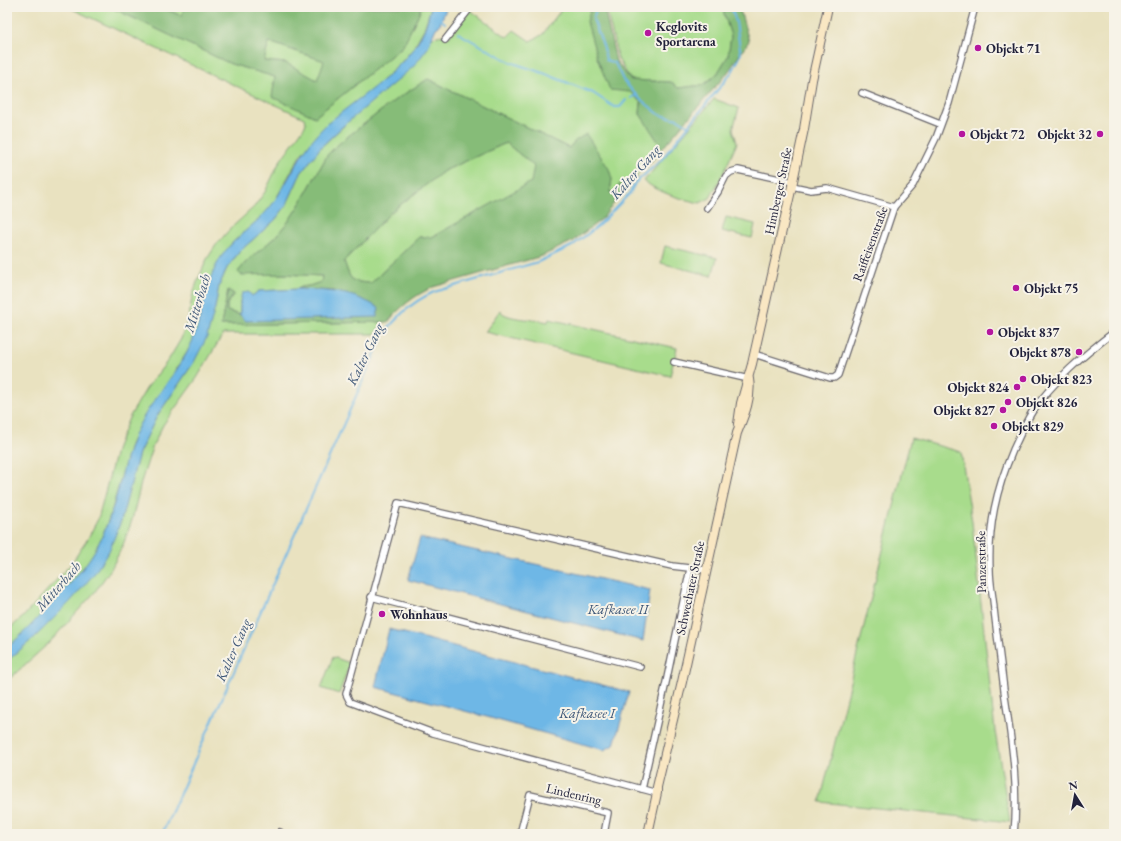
<svg xmlns="http://www.w3.org/2000/svg" width="1121" height="841" viewBox="0 0 1121 841" font-family="'EB Garamond',serif">
<style>
.green{fill:#a8dc8c;stroke:#657f64}
.forest{fill:#86bc78;stroke:#546f5a;fill-rule:evenodd}
.water{fill:#6eb7e6;stroke:#486c90}
.lines{fill:none;stroke-linecap:round;stroke-linejoin:round}
.stream{stroke:#6eb7e6;stroke-width:2}
.minor-casing{stroke:#68656a;stroke-width:8}
.secondary-casing{stroke:#68656a;stroke-width:10}
.minor{stroke:#fff;stroke-width:5.5}
.secondary{stroke:#f9e7c3;stroke-width:8}
.poi-dot{fill:#b5179e;stroke:#f7f3e8;stroke-width:1.5}
.labels{text-anchor:middle;dominant-baseline:central;stroke-width:4;stroke-linejoin:round;paint-order:stroke}
.poi-label{font-size:13px;font-weight:bold;fill:#22223b;stroke:#f7f3e8;text-anchor:start}
.street-label{font-size:13px;fill:#22223b;stroke:#f7f3e8}
.water-label{font-size:14px;font-style:italic;fill:#3d5677;stroke:#f7f3e8}
</style>
<rect width="100%" height="100%" fill="#f7f3e8"/>
<filter id="ink" filterUnits="userSpaceOnUse"><feTurbulence type="fractalNoise" baseFrequency=".025" numOctaves="2"/><feDisplacementMap in="SourceGraphic" scale="8" xChannelSelector="R" yChannelSelector="G"/><feConvolveMatrix kernelMatrix="1 2 1 2 8 2 1 2 1" color-interpolation-filters="sRGB"/></filter>
<filter id="wash" filterUnits="userSpaceOnUse"><feTurbulence type="fractalNoise" baseFrequency=".012" numOctaves="4" result="noise"/><feDisplacementMap in="SourceGraphic" scale="16" xChannelSelector="R" yChannelSelector="G"/><feGaussianBlur stdDeviation="0.9" result="paint"/><feColorMatrix in="noise" values="0 0 0 0 0 0 0 0 0 0 0 0 0 0 0 0 0 1.4 0 .05"/><feComposite in="paint" operator="in"/></filter>
<g filter="url(#wash)">
<rect width="100%" height="100%" fill="#e9e2c0"/>
<!-- green -->
<g class="green">
<polygon points="68,7 110,7 231,64 275,77 273,84 315,117 403,46 420,11 421,7 431,7 424,29 412,50 398,66 301,154 273,204 263,216 232,243 221,258 210,280 204,298 202,316 192,344 176,370 148,410 139,426 130,445 111,513 101,539 91,558 74,579 21,636 7,648 7,631 23,617 71,564 87,540 98,519 117,447 129,418 146,389 169,359 181,339 189,316 192,297 197,282 207,259 216,245 230,229 254,207 265,192 280,161 305,126 306,122 304,118"/>
<polygon points="161,7 184,7 182,16"/>
<polygon points="562,7 591,7 587,22 630,92 641,102 640,114 660,143 649,164 637,174 637,178 631,183 619,185 613,194 610,192 612,179 575,141 569,148 428,79 395,100 342,141 328,154 301,202 288,222 274,238 246,262 238,272 322,276 321,282 309,286 300,287 299,289 259,291 252,296 240,301 240,315 227,311 227,304 234,294 228,290 221,325 383,322 375,334 223,334 197,378 163,425 153,445 142,479 132,520 123,545 111,569 94,593 50,642 7,681 7,661 35,637 70,602 121,521 139,453 157,416 194,362 215,308 219,286 227,268 240,251 275,220 286,206 301,173 321,147 427,49 432,37 443,35 449,37 470,10 507,37 514,30 530,41 542,35 561,10"/>
<polygon points="606,7 722,7 731,36 728,56 717,74 703,85 678,88 671,82 631,80 618,59"/>
<polygon points="269,42 325,61 317,81 286,63 264,61"/>
<path d="M714,99L739,108L733,129L737,143L724,172L710,198L700,203C681,199 659,193 644,181Z"/>
<path d="M506,143L534,166L532,182L432,237H419L371,283C350,282 351,281 344,261L391,212L444,171Z"/>
<polygon points="726,217 755,224 752,238 722,231"/>
<polygon points="665,246 717,258 712,276 661,263"/>
<path d="M500,310C504,320 537,319 548,322L549,319L677,348L670,376L485,332Z"/>
<polygon points="911,438 961,452 972,522 995,731 1010,822 820,802"/>
<polygon points="333,657 350,663 339,694 321,688"/>
</g>
<!-- forest -->
<g class="forest">
<path d="M110,7H161L182,16L184,7H320L328,11L335,7H421L420,11L403,46L315,117L272,97L275,77L231,64ZM269,42L324,61L317,80L286,63L264,61Z"/>
<polygon points="591,7 604,7 616,61 631,80 671,82 678,88 704,85 717,74 728,56 731,36 722,7 739,7 749,41 728,72 649,164 659,143 640,114 641,102 630,92 610,90 597,58 587,22"/>
<path d="M428,79L569,148L575,141L586,134L609,169L612,179L610,192L613,194L619,185L628,184L603,218L573,241L542,256L433,287C414,296 401,306 388,322L221,325L228,290L234,294L227,304V311L240,315L246,321L335,291L299,289V287L309,286L321,282L322,276L285,274L241,275L238,272L246,262L274,238L288,222L301,202L328,154L342,141L395,100ZM506,143L534,166L531,182L432,237H419L371,283C350,282 351,281 344,261L391,212L444,171Z"/>
</g>
<!-- water -->
<g class="water">
<path d="M431,7H447L439,26L436,28L427,49L414,66L342,127L321,147L301,173L286,206L275,220L240,251L227,268L219,286L215,308L207,337L194,362L157,416L139,453L121,521L109,551L94,574L70,602L35,637L7,661V648C23,634 37,619 52,603C65,589 79,575 90,558C99,545 105,530 110,516C121,486 124,454 139,425C154,396 179,373 192,342C204,314 204,283 221,257C234,237 256,225 271,206C289,182 299,153 320,131C325,125 332,120 338,115C368,91 408,66 424,30C427,23 429,14 431,7Z"/>
<path d="M299,289C330,291 351,291 379,308L377,317L246,321L240,315V301L242,293L249,292L252,296L259,291Z"/>
<polygon points="420,538 650,590 643,641 408,580"/>
<polygon points="389,629 629,692 614,745 604,750 487,717 375,687"/>
</g>
<g class="lines">
<!-- stream -->
<g class="stream">
<polyline points="597,7 593,19 604,48 606,60 615,63 623,80 639,98 660,115 678,119 689,126"/>
<polyline points="440,19 445,23"/>
<polyline points="458,33 510,62 543,73 593,93 614,107 620,107 626,100"/>
<polyline points="631,98 637,95"/>
<path d="M162,834L384,333C400,314 412,302 434,292L538,262L572,246L598,226L630,193L635,183L661,160L732,72L741,55L736,22L731,7"/>
</g>
</g>
</g>
<g filter="url(#ink)">
<g class="lines">
<!-- minor casing -->
<g class="minor-casing">
<g id="minor">
<polyline points="445,40 471,7"/>
<polyline points="862,93 940,124"/>
<polyline points="792,186 811,190 827,188 894,207"/>
<polyline points="707,208 718,192 726,176 731,172 738,170 793,182"/>
<polyline points="754,354 830,378 834,378 838,375 894,207 913,185 936,138 949,103 975,7"/>
<polyline points="674,362 749,379"/>
<polyline points="371,597 640,667"/>
<polyline points="642,789 667,678 690,569"/>
<polyline points="657,793 433,733 350,702 346,694 398,503 672,566 706,570"/>
<polyline points="279,834 280,832"/>
<polyline points="520,834 530,795 608,813 604,834"/>
<path d="M1014,834C1019,785 1011,738 1004,690C1001,663 997,636 994,609C993,596 990,583 990,570C988,526 996,490 1013,450C1019,437 1025,423 1032,412C1054,380 1084,355 1114,332"/>
</g>
</g>
<!-- secondary casing -->
<g class="secondary-casing">
<g id="secondary">
<polyline points="738,424 741,403 752,364 792,186 804,129 812,80 828,7"/>
<path d="M648,834L657,793V787L682,682L737,433C744,416 752,398 749,379"/>
</g>
</g>
<!-- minor -->
<use href="#minor" class="minor"/>
<!-- secondary -->
<use href="#secondary" class="secondary"/>
</g>
</g>
<!-- markers -->
<g class="poi-dot">
<circle cx="648" cy="33" r="4"/>
<circle cx="978" cy="48" r="4"/>
<circle cx="962" cy="134" r="4"/>
<circle cx="1100" cy="134" r="4"/>
<circle cx="1016" cy="288" r="4"/>
<circle cx="990" cy="332" r="4"/>
<circle cx="1079" cy="352" r="4"/>
<circle cx="1023" cy="379" r="4"/>
<circle cx="1017" cy="387" r="4"/>
<circle cx="1008" cy="402" r="4"/>
<circle cx="1003" cy="410" r="4"/>
<circle cx="994" cy="426" r="4"/>
<circle cx="382" cy="614" r="4"/>
</g>
<g class="labels">
<!-- poi labels -->
<g class="poi-label">
<text x="656" y="26">Keglovits<tspan x="656" dy="15">Sportarena</tspan></text>
<text x="986" y="48">Objekt 71</text>
<text x="970" y="134">Objekt 72</text>
<text x="1092" y="134" text-anchor="end">Objekt 32</text>
<text x="1024" y="288">Objekt 75</text>
<text x="998" y="332">Objekt 837</text>
<text x="1071" y="352" text-anchor="end">Objekt 878</text>
<text x="1031" y="379">Objekt 823</text>
<text x="1009" y="387" text-anchor="end">Objekt 824</text>
<text x="1016" y="402">Objekt 826</text>
<text x="995" y="410" text-anchor="end">Objekt 827</text>
<text x="1002" y="426">Objekt 829</text>
<text x="390" y="614">Wohnhaus</text>
</g>
<!-- street labels -->
<g class="street-label">
<text transform="translate(778 191) rotate(-78)">Himberger Straße</text>
<text transform="translate(870 244) rotate(-70)">Raiffeisenstraße</text>
<text transform="translate(981 562) rotate(-91)">Panzerstraße</text>
<text transform="translate(690 588) rotate(-78)">Schwechater Straße</text>
<text transform="translate(574 794) rotate(13)">Lindenring</text>
</g>
<!-- water labels -->
<g class="water-label">
<text transform="translate(635 172) rotate(-48)">Kalter Gang</text>
<text transform="translate(197 303) rotate(-73)">Mitterbach</text>
<text transform="translate(365 354) rotate(-64)">Kalter Gang</text>
<text transform="translate(58 586) rotate(-49)">Mitterbach</text>
<text x="618" y="609">Kafkasee II</text>
<text transform="translate(233 650) rotate(-66)">Kalter Gang</text>
<text x="587" y="713">Kafkasee I</text>
</g>
</g>
<!-- margin -->
<rect width="1121" height="841" fill="none" stroke="#f7f3e8" stroke-width="24"/>
<!-- north arrow -->
<g transform="translate(1075 795) rotate(349)" stroke="#f7f3e8" stroke-width="3" paint-order="stroke">
<path d="M0-3L7 15L0 10L-7 15Z" fill="#22223b"/>
<text y="-6" font-size="11" font-weight="bold" text-anchor="middle" fill="#22223b">N</text>
</g>
</svg>
